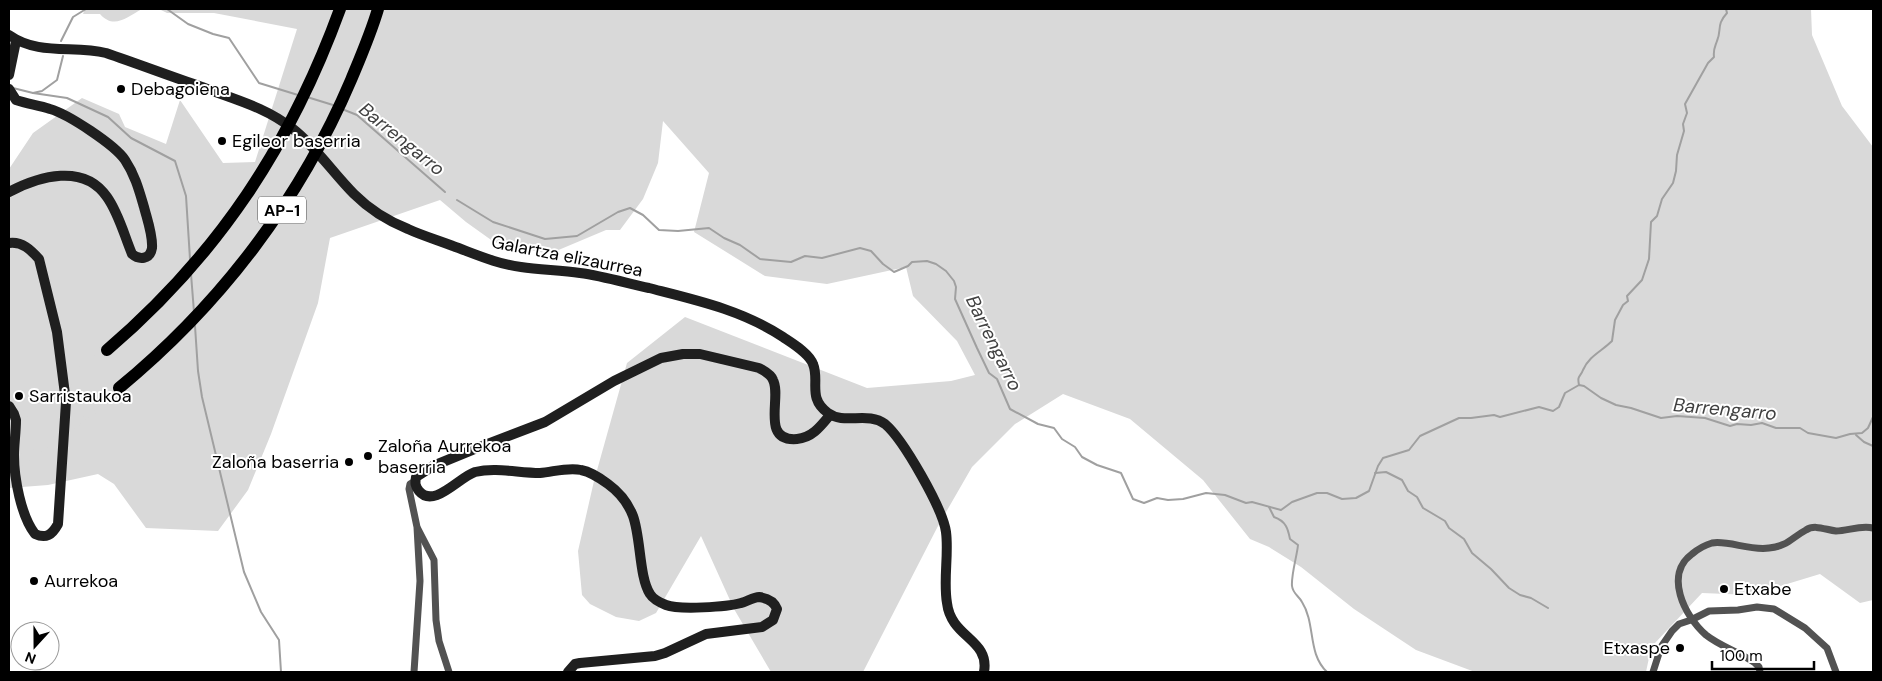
<svg xmlns="http://www.w3.org/2000/svg" width="1882" height="681" viewBox="0 0 1882 681" font-family="'DM Sans',sans-serif">
<style>
.green{fill:#d9d9d9}
.lines{fill:none;stroke-linecap:round;stroke-linejoin:round}
.stream{stroke:#a0a0a0;stroke-width:2}
.highway-tunnel{stroke:#d9d9d9;stroke-width:12;stroke-dasharray:12 6;stroke-linecap:butt}
.street{stroke:#525252;stroke-width:7}
.secondary{stroke:#1f1f1f;stroke-width:10}
.highway{stroke:#000;stroke-width:12}
.poi-dot{fill:#000;stroke:#fff;stroke-width:2}
.labels{text-anchor:middle;dominant-baseline:central;stroke-width:4;stroke-linejoin:round;paint-order:stroke}
.shield{fill:#fff;stroke:#4c4c4c;stroke-width:1}
.shield-label{font-size:16px;font-weight:bold;fill:#000}
.poi-label{font-size:18px;fill:#000;stroke:#fff;text-anchor:start}
.street-label{font-size:18px;fill:#000;stroke:#fff}
.water-label{font-size:19px;font-style:italic;fill:#414141;stroke:#fff}
</style>
<rect width="100%" height="100%" fill="#fff"/>
<!-- green -->
<g class="green">
<path d="M85,9H142C127,17 114,30 100,14H83Z"/>
<polygon points="159,9 1811,9 1812,35 1842,106 1873,147 1873,600 1860,603 1820,574 1751,595 1702,593 1655,643 1650,653 1646,672 1475,672 1416,650 1354,609 1301,567 1269,547 1250,539 1203,480 1130,419 1063,394 1015,424 972,467 938,526 863,672 771,672 734,609 701,536 656,613 639,621 616,617 590,604 582,595 578,551 594,481 627,363 685,317 867,388 951,381 975,375 957,341 913,296 906,267 827,284 765,276 694,232 709,173 663,121 658,163 643,199 620,230 606,230 549,254 494,242 466,222 440,200 330,238 318,303 271,434 248,490 218,531 146,528 114,484 98,474 48,485 9,488 9,169 33,133 82,98 119,114 125,127 166,144 180,100 223,163 255,162 297,29 214,13 167,13"/>
</g>
<g class="lines">
<!-- stream -->
<g class="stream">
<polyline points="167,9 188,24 213,34 229,38 259,83 298,95"/>
<polyline points="61,41 73,17 86,9"/>
<polyline points="13,88 33,93 42,91 57,80 63,56"/>
<polyline points="33,93 67,98 108,117 131,138 175,161 186,196 190,259"/>
<polyline points="307,97 333,105"/>
<polyline points="342,109 357,115 445,192"/>
<polyline points="457,200 493,222 545,239 577,236 618,212 630,208 643,215 659,230 678,231 709,228 724,238 740,245 760,259 791,262 805,256 822,258 860,248 871,251 883,264 894,272 908,266 912,262 927,261 936,264 946,271 954,281 956,287 955,299 977,348 989,373 997,379 1010,409 1038,424 1054,428 1062,439 1075,447 1082,457 1097,465 1121,473 1133,499 1144,503 1157,498 1168,500 1183,499 1206,493 1225,495 1246,503 1252,502 1281,510 1292,502 1317,493 1327,493 1342,499 1356,498 1369,491 1378,466 1383,458 1409,450 1420,436 1459,418 1471,418 1494,415 1500,417 1539,407 1553,411 1559,407 1565,393 1579,385 1584,386 1601,398 1616,405 1631,408 1661,418 1677,416 1705,418 1730,426 1737,424 1751,425 1762,423 1776,428 1800,428 1808,433 1836,438 1850,434 1862,433 1868,428 1873,417"/>
<polyline points="191,274 194,312"/>
<polyline points="195,326 198,371 202,397 244,572 261,612 279,640 281,672"/>
<path d="M1579,385C1577,375 1580,378 1583,370C1589,356 1602,351 1612,341L1615,320L1623,305L1628,301L1627,296L1642,280L1649,259L1651,222L1657,216L1662,199L1673,183L1676,171L1677,155L1684,131L1683,124L1687,113L1685,104L1708,63L1714,57C1713,49 1715,47 1717,41C1722,29 1716,25 1727,13L1726,9"/>
<polyline points="1856,435 1864,442 1873,446"/>
<polyline points="1375,473 1386,472 1402,480 1408,491 1417,497 1423,508 1445,521 1449,528 1464,539 1472,553 1491,569 1509,588 1520,595 1531,598 1548,608"/>
<path d="M1269,507L1274,517C1286,521 1288,529 1290,539L1298,545C1297,556 1291,575 1292,586C1293,594 1299,596 1302,602C1316,624 1307,653 1327,672"/>
</g>
<!-- highway-tunnel -->
<g class="highway-tunnel">
<polyline points="9,422 51,393 107,350"/>
<polyline points="9,467 49,440 119,388"/>
</g>
<!-- street -->
<g class="street">
<polyline points="418,529 434,560 436,620 439,641 449,672"/>
<polyline points="414,672 420,581 417,527 409,489 410,484 415,481"/>
<polyline points="1653,672 1661,647 1672,631 1679,624 1691,620 1709,611 1738,610 1757,607 1774,609 1805,628 1827,648 1836,672"/>
<path d="M1760,672L1759,667L1755,663C1740,652 1721,647 1706,635C1684,616 1664,574 1692,554C1698,549 1705,545 1712,543C1728,540 1750,551 1769,548C1788,546 1791,538 1806,530C1815,524 1826,530 1836,531C1848,531 1860,525 1873,528"/>
</g>
<!-- secondary -->
<g class="secondary">
<path d="M9,35C39,56 73,45 106,53C138,64 170,76 202,87C233,99 266,107 293,129C316,147 333,173 354,194C369,209 388,221 408,229C423,236 438,240 453,246C475,254 497,264 521,267C540,270 560,270 580,273C603,276 626,283 649,288C696,300 742,310 783,337C792,343 809,353 813,364C820,381 807,398 828,413C844,425 868,411 885,424C903,439 943,509 946,532C949,555 943,580 947,603C951,638 990,639 984,672"/>
<polyline points="9,75 16,41"/>
<path d="M9,89L16,100C27,104 38,105 50,109C68,114 115,145 125,160C135,175 139,190 144,207C147,219 153,235 152,248C150,260 139,260 132,254C124,235 119,214 107,197C84,163 39,176 9,192"/>
<path d="M9,243C22,241 31,250 39,259L57,332L66,402L58,524C52,535 46,539 35,534C21,516 14,478 14,455C14,444 16,432 16,420L14,414L9,406"/>
<path d="M568,672L575,664L580,663L655,656L665,653L706,634L762,627L773,620L777,609C774,601 767,598 759,597C753,597 747,602 741,603C727,607 679,610 666,605C661,603 653,599 650,594C639,577 641,538 633,516C628,503 619,492 608,484C600,478 591,472 581,470C568,467 553,472 540,473C518,473 496,467 475,472C459,477 434,509 419,491C415,486 415,483 416,477L433,466L472,450L545,422L614,381L661,358L683,354H700L759,368C764,371 771,374 773,380C782,397 760,442 797,439C812,438 821,426 830,415"/>
</g>
<!-- highway -->
<g class="highway">
<path d="M107,350C218,255 290,146 340,9"/>
<path d="M119,388C220,305 300,200 351,80C361,56 371,33 378,9"/>
</g>
</g>
<!-- markers -->
<g class="poi-dot">
<circle cx="121" cy="89" r="5"/>
<circle cx="222" cy="141" r="5"/>
<circle cx="19" cy="396" r="5"/>
<circle cx="368" cy="456" r="5"/>
<circle cx="349" cy="462" r="5"/>
<circle cx="34" cy="581" r="5"/>
<circle cx="1724" cy="589" r="5"/>
<circle cx="1680" cy="648" r="5"/>
</g>
<g class="labels">
<!-- shield labels -->
<rect class="shield" x="258" y="196.5" width="48" height="27" rx="4"/>
<g class="shield-label">
<text x="282" y="210">AP-1</text>
</g>
<!-- poi labels -->
<g class="poi-label">
<text x="131" y="89">Debagoiena</text>
<text x="232" y="141">Egileor baserria</text>
<text x="29" y="396">Sarristaukoa</text>
<text x="378" y="446">Zaloña Aurrekoa<tspan x="378" dy="21">baserria</tspan></text>
<text x="339" y="462" text-anchor="end">Zaloña baserria</text>
<text x="44" y="581">Aurrekoa</text>
<text x="1734" y="589">Etxabe</text>
<text x="1670" y="648" text-anchor="end">Etxaspe</text>
</g>
<!-- street labels -->
<g class="street-label">
<text transform="translate(567 256) rotate(11)">Galartza elizaurrea</text>
</g>
<!-- water labels -->
<g class="water-label">
<text transform="translate(402 139) rotate(39)">Barrengarro</text>
<text transform="translate(994 343) rotate(64)">Barrengarro</text>
<text transform="translate(1725 409) rotate(5)">Barrengarro</text>
</g>
</g>
<!-- border -->
<rect width="1882" height="681" fill="none" stroke="#000000" stroke-width="20"/>
<!-- north arrow -->
<g transform="translate(35 646) rotate(201)"><circle r="24" fill="#ffffff" stroke="#999999"/>
<path d="M0-4L9 19L0 12L-9 19Z" fill="#000000"/>
<text y="-8" font-size="14" font-weight="bold" text-anchor="middle" fill="#000000">N</text>
</g>
<!-- scale -->
<path d="M1712 661v8h102v-8" fill="none" stroke="#000000" stroke-width="2.5"/>
<text x="1720" y="661" font-size="15" fill="#000000" stroke="#ffffff" stroke-width="4" paint-order="stroke">100 m</text>
</svg>
